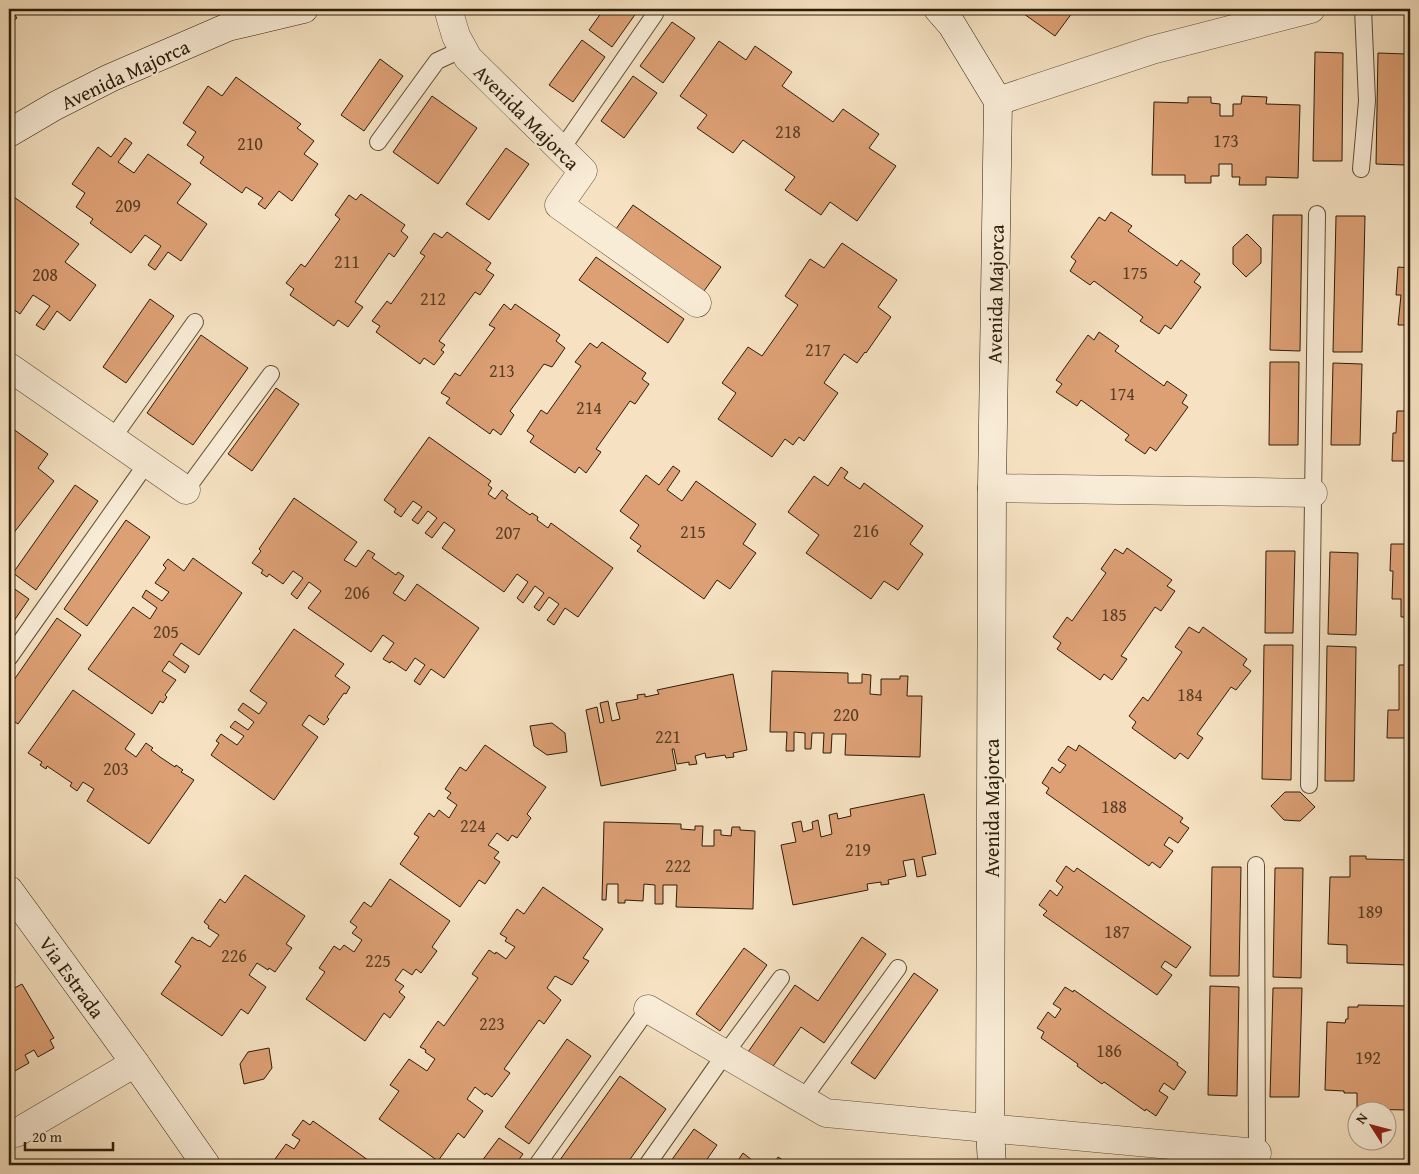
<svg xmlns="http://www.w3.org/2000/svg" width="1419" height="1174" viewBox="0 0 1419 1174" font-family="'Gentium Book Plus',serif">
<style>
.building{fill:#dda075;stroke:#2c1d09}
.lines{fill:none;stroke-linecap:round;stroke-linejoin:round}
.lane-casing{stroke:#5e4e37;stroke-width:18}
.street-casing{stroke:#5e4e37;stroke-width:29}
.secondary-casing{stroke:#2c1d09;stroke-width:29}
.lane{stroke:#f9ecd7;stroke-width:16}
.street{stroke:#f9ecd7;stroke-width:28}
.secondary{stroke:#f9ecd7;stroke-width:28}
.labels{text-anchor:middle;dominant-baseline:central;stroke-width:4.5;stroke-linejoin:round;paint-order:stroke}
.number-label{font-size:18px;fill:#583e24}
.street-label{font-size:20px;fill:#2c1d09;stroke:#f9ecd7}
</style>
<rect width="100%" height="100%" fill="#f6e2c2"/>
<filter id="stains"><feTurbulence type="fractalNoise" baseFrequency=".004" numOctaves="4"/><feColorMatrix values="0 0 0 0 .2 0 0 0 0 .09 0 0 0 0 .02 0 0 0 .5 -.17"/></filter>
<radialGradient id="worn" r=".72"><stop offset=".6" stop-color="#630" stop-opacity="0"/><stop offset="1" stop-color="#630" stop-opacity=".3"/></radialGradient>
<!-- building -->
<g class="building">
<polygon points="9,9 18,9 13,12 17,18 9,24"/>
<polygon points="604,9 639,9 612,47 589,30"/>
<polygon points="1017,9 1075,9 1055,36"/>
<polygon points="672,22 695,38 663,83 640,66"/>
<polygon points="582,40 605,57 573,102 549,85"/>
<polygon points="719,41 746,60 755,46 792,72 782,86 833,122 843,109 879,134 869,148 896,166 857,221 830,202 821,215 785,190 795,177 743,140 733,153 697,128 707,115 680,96"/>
<polygon points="1315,52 1343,53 1342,161 1313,161"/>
<polygon points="1378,53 1407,54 1405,165 1376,164"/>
<polygon points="380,59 403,76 364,131 341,115"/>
<polygon points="633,76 657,93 624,138 601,121"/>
<polygon points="236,77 301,124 297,128 314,141 304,154 318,164 292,201 279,191 265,209 258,204 263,198 246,187 242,193 200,163 204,157 187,145 196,132 183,123 208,86 222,96"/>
<polygon points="432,96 477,128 438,184 393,152"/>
<polygon points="1242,96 1267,97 1266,104 1300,105 1298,178 1266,177 1266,185 1239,185 1240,177 1232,177 1232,164 1219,164 1219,176 1211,176 1211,183 1185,183 1185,175 1152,175 1154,102 1188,103 1188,97 1211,97 1211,103 1220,104 1220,116 1233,116 1233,104 1241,104"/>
<polygon points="125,138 132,143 118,162 134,173 148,154 191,184 177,203 207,224 181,261 168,252 155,270 148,265 161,246 145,235 131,253 90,223 93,219 76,207 85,193 72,184 98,147 111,157"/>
<polygon points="506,148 529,164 489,220 466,204"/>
<polygon points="361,194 405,225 401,231 408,237 394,257 389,253 355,302 363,307 348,327 338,320 334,326 290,295 294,289 286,283 301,264 305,267 340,219 335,215 349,195 356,200"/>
<polygon points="14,197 79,244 65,262 96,285 70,321 57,311 44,330 36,325 50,306 33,295 20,314 9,306 9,204"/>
<polygon points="633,205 721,267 704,291 616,229"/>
<polygon points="1111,212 1132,226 1128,231 1177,266 1181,260 1200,274 1194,282 1201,287 1171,329 1165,325 1159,334 1140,321 1143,317 1094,281 1090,285 1070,271 1076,261 1071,257 1099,217 1105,221"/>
<polygon points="1273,215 1302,215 1300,351 1270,350"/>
<polygon points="1336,216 1365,216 1362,352 1333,352"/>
<polygon points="447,232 491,263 486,270 494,275 480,295 475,292 439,341 445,345 441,350 444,352 434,365 424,358 420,364 376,332 380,326 372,321 387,301 391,304 425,256 420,253 434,233 442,238"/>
<polygon points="1247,234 1261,248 1261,263 1246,277 1233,264 1233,247"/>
<polygon points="842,243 897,280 878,307 891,317 866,353 865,352 857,363 844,354 824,383 838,393 804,441 799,437 793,445 785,439 772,457 718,419 736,393 722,383 748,347 762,356 798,305 785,296 810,259 824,268"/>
<polygon points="596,257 684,319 668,343 579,280"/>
<polygon points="1398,267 1410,268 1410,341 1406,341 1407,325 1398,325 1401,295 1396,295"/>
<polygon points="150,299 174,316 126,383 103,367"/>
<polygon points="504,304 511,310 515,304 560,335 556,341 565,348 552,367 544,364 510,411 514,415 501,435 493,429 490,434 446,403 450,398 441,393 455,373 460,376 495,328 489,325"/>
<polygon points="1099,332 1119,346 1115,351 1164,386 1167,381 1187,395 1182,403 1188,407 1156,451 1150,447 1145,454 1125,440 1129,435 1081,400 1077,406 1056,392 1062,384 1056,380 1088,335 1094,340"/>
<polygon points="201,335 248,368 193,445 147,413"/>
<polygon points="602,342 646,373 642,379 649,384 635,404 630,401 596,449 601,452 586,473 579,467 575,473 530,442 534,436 527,431 541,410 547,414 581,366 575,362 590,343 597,348"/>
<polygon points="1270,362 1299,362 1298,445 1269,445"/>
<polygon points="1333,363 1362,364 1360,445 1331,445"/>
<polygon points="276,388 299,404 252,471 228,454"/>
<polygon points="1405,388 1410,389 1410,461 1392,461 1393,433 1396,433 1397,411 1405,411"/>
<polygon points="9,426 48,454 38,468 54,481 9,539"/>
<polygon points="429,437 491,481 488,485 492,488 488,494 495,499 502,490 508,495 506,498 530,515 532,513 538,517 537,520 548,528 551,523 613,568 578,617 565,608 554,625 547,620 559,604 549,597 539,611 534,607 544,593 535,586 523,603 517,598 528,582 517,574 504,592 442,548 455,530 444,522 432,538 425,533 437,518 428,511 418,524 412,520 422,507 413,501 401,517 394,512 396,509 384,500"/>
<polygon points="673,466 680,471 667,490 682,501 696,481 756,524 743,544 756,553 730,589 717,580 704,599 637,551 641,546 630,538 639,525 620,511 646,475 659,485"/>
<polygon points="841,467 848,472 844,478 860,489 864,483 923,526 910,544 923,554 898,590 884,581 871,599 806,553 819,535 788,512 814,476 828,486"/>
<polygon points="75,485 98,501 36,590 13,573"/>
<polygon points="294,498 357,542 344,560 356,567 368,550 375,554 372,558 396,575 398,572 404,576 393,593 405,601 417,584 479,628 444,678 431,669 420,685 414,681 425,665 415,658 406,671 391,661 390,663 383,659 394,643 383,635 371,652 308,608 321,591 309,582 297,599 291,594 303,578 293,571 283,584 269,574 267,577 261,573 263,570 252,563 261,551 259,549"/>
<polygon points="126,520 150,537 87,626 64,609"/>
<polygon points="1391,544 1410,544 1410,617 1401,617 1401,599 1392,599 1393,571 1390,571"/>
<polygon points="1127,548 1172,580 1167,586 1175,591 1161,611 1155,607 1121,656 1127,659 1112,680 1104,674 1100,680 1057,649 1061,643 1053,637 1067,617 1072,621 1106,573 1101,569 1115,549 1123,554"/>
<polygon points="1266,551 1295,551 1293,633 1265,633"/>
<polygon points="1330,552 1358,553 1356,635 1328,634"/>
<polygon points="193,558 242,593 199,655 181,643 173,655 189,666 185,673 169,661 162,671 176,680 165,695 167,697 163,703 160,701 152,714 88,669 133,607 150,619 157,608 142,597 146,590 162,601 169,592 155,583 166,568 163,565 168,559 184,571"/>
<polygon points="9,585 29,599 9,628"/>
<polygon points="57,618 81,635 18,724 9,718 9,687"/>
<polygon points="1189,627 1199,633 1203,627 1247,659 1243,665 1251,671 1236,690 1231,687 1197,734 1203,738 1188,759 1180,753 1175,759 1132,728 1136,722 1129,716 1143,697 1148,701 1182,652 1175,647"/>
<polygon points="294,629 344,664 335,676 350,687 346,694 344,693 327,717 329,719 324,725 309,715 302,725 318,737 274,800 211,755 219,743 216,741 221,734 237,745 244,736 230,727 235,721 248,730 254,722 238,710 243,703 259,714 267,703 250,691"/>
<polygon points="1264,645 1293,645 1291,780 1262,779"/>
<polygon points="1327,646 1356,647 1354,781 1325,781"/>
<polygon points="1399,665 1410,665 1410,749 1408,749 1409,738 1387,738 1388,710 1399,710"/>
<polygon points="772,671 848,673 848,683 862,683 862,674 871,675 870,694 881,695 881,679 900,679 900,676 908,676 907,696 922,696 920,757 845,755 846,734 832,734 831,753 823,753 824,733 812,733 811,749 805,749 805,733 794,732 794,751 786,751 787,732 770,732"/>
<polygon points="733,674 747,750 733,753 734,757 726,758 725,755 706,758 705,753 695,756 697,764 689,765 689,762 677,764 674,749 672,749 676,770 601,786 586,710 597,707 600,723 604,722 600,703 608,701 612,721 620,719 616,703 638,699 637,695 645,694 645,697 659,694 657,690"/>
<polygon points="73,690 135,734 125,749 136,757 146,743 153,748 151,750 160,757 175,767 176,765 183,770 181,772 194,780 149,844 87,801 94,789 83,782 77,791 70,786 72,783 47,766 46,769 40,765 42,762 28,753"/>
<polygon points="552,723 565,733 567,752 547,755 534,746 530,726"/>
<polygon points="485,745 546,787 527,814 531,818 517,838 512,835 508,841 497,833 488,845 499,852 494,858 500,862 485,884 479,880 460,907 400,864 419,837 414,834 429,813 434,817 439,810 449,818 457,805 447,798 451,793 445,789 460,767 466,771"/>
<polygon points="1079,745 1183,818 1180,822 1189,828 1178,843 1169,837 1164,845 1173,851 1160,868 1152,862 1149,866 1046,793 1049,788 1042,783 1052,767 1060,773 1066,765 1058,760 1068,746 1076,751"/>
<polygon points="1285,792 1300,792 1315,807 1300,821 1284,820 1271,806"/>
<polygon points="924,794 936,854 922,857 926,875 917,877 914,859 903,861 906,876 888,880 889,884 881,885 881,882 867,884 868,890 793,905 781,845 796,842 792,823 801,821 803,832 813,829 812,822 818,820 821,837 832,834 829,815 837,813 838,819 851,816 850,809"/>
<polygon points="604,822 681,824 681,829 695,830 695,826 703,826 702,846 714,846 714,830 721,830 721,835 731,836 732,827 740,827 740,830 755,831 753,909 676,907 677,885 663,885 663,904 655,904 655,885 644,884 643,901 625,900 625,903 618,903 618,884 607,884 606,900 602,900"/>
<polygon points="1350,856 1366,856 1366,859 1410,860 1409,965 1347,963 1347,945 1328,944 1330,877 1350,877"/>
<polygon points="1066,866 1074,872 1077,868 1191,947 1176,968 1165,961 1161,967 1172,975 1157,995 1043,915 1047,911 1039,905 1050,890 1057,896 1063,887 1056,881"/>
<polygon points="1212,867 1241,867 1239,976 1210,976"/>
<polygon points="1275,868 1303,868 1301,978 1273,977"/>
<polygon points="245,875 305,916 286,944 292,948 275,972 269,968 268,970 257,963 249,975 266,987 248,1014 241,1009 222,1036 161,994 181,966 175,962 192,937 198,941 199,940 210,947 219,935 208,928 209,926 204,922 220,899 225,903"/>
<polygon points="390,879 450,921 432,947 437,951 421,973 416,969 412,975 403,969 395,980 404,986 399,992 405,997 390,1018 384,1013 365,1041 306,999 325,972 319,968 334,946 340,950 344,945 354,952 362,940 352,933 357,927 350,922 364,902 371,907"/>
<polygon points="543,887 603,929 583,958 589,961 572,985 555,976 547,988 561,1000 544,1024 539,1020 504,1069 510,1073 492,1097 486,1093 485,1095 475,1087 467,1099 483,1111 464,1138 458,1133 438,1161 379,1119 399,1091 390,1085 409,1059 427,1071 435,1059 425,1052 426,1050 420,1047 438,1021 444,1026 478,978 472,974 489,950 495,954 496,952 506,959 515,947 505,941 507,938 500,934 517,909 524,914"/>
<polygon points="862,937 886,954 824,1043 801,1027 771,1069 748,1052 795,985 818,1001"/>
<polygon points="744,948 767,965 720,1031 696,1014"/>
<polygon points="9,961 15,973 9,977"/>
<polygon points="914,973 938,990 875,1079 851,1063"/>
<polygon points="22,984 54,1038 50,1040 54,1048 38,1057 34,1050 25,1055 29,1063 13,1072 9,1064 9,991"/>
<polygon points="1210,986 1239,987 1237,1096 1208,1095"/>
<polygon points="1065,987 1073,992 1074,990 1178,1063 1177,1065 1186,1072 1174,1090 1164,1083 1159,1091 1168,1097 1156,1116 1146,1109 1145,1111 1104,1082 1102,1084 1077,1066 1078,1064 1041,1038 1044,1032 1037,1028 1048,1012 1055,1018 1061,1009 1053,1004"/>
<polygon points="1273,988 1302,988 1299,1097 1270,1097"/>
<polygon points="1358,1005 1409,1006 1410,1094 1408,1094 1407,1110 1357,1109 1357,1093 1344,1093 1344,1091 1325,1090 1327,1022 1345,1023 1346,1019 1348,1019 1348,1007 1358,1007"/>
<polygon points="567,1039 591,1056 529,1144 505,1127"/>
<polygon points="269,1048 272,1068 264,1079 244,1084 240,1064 248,1052"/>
<polygon points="620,1076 666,1109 626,1165 559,1165 557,1164"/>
<polygon points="303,1120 310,1125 313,1121 375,1165 282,1165 283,1164 275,1159 286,1144 294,1149 300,1140 292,1135"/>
<polygon points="694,1129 717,1145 703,1165 668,1165"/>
<polygon points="499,1138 523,1154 515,1165 479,1165"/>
<polygon points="743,1153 757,1164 758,1162 764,1165 735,1165"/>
<polygon points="778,1157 791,1165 773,1165"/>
</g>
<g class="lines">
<!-- lane casing -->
<g class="lane-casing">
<g id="lane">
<polyline points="378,142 437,61 463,49"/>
<polyline points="561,150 655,14"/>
<polyline points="1361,169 1367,101 1363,9"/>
<polyline points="112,439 195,322"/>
<polyline points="186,490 271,374"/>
<polyline points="9,658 147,463"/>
<polyline points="1309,785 1317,214"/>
<polyline points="1256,865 1257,1161"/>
<polyline points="803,1099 898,968"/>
<polyline points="537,1165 648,1009"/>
<polyline points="647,1165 725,1054 781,978"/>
</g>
</g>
<!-- street casing -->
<g class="street-casing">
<g id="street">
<polyline points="448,9 456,36 468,58 583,171 559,205 697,303"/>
<polyline points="998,101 1152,50 1311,9"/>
<polyline points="9,367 186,490"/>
<polyline points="992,488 1313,493"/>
<polyline points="648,1009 826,1113 1257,1153"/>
<polyline points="9,1131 16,1133 135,1063"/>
</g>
</g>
<!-- secondary casing -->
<g class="secondary-casing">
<g id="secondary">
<polyline points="938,9 952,25 998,101 992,488 990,1129 992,1165"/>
<polyline points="9,133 55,106 110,78 228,27 304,9"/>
<polyline points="9,890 135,1063 206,1165"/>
</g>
</g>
<!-- lane -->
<use href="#lane" class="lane"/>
<!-- street -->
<use href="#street" class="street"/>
<!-- secondary -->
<use href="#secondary" class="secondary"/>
</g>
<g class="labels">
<!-- number labels -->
<g class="number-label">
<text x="788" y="131">218</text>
<text x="1226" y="140">173</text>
<text x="250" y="143">210</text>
<text x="128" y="205">209</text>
<text x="347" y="261">211</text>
<text x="1135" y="272">175</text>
<text x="45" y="274">208</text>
<text x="433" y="298">212</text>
<text x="818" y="349">217</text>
<text x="502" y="370">213</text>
<text x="1122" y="393">174</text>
<text x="589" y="407">214</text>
<text x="866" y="530">216</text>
<text x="693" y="531">215</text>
<text x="508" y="532">207</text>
<text x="357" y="592">206</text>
<text x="1114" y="614">185</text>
<text x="166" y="631">205</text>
<text x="1190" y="694">184</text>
<text x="846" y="714">220</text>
<text x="668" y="736">221</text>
<text x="116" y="768">203</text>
<text x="1114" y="806">188</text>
<text x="473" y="825">224</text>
<text x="858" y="849">219</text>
<text x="678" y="865">222</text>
<text x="1370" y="911">189</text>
<text x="1117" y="931">187</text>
<text x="234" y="955">226</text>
<text x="378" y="960">225</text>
<text x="492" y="1023">223</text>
<text x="1109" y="1050">186</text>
<text x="1368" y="1057">192</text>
</g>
<!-- street labels -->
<g class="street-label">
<text transform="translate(125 74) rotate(-25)">Avenida Majorca</text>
<text transform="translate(527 117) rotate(45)">Avenida Majorca</text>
<text transform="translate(995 294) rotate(-89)">Avenida Majorca</text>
<text transform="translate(991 808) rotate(-90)">Avenida Majorca</text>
<text transform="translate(72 977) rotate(54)">Via Estrada</text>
</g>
</g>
<!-- margin -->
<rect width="1419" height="1174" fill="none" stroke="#f6e2c2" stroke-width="30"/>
<rect x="10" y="10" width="1399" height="1154" fill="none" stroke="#2c1d09" stroke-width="2.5"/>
<rect x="15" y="15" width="1389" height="1144" fill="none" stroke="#2c1d09"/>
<!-- north arrow -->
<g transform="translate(1372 1126) rotate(306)"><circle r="24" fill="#f9ecd7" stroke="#a79985"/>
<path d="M0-4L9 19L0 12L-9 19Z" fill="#8f2418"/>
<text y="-8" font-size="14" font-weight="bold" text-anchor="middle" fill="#2c1d09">N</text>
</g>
<!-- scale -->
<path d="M25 1142v8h88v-8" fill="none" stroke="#2c1d09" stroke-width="2.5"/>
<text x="32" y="1142" font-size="15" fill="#2c1d09" stroke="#f9ecd7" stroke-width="4" paint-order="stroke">20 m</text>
<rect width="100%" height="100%" filter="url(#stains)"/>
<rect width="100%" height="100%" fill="url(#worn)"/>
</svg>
